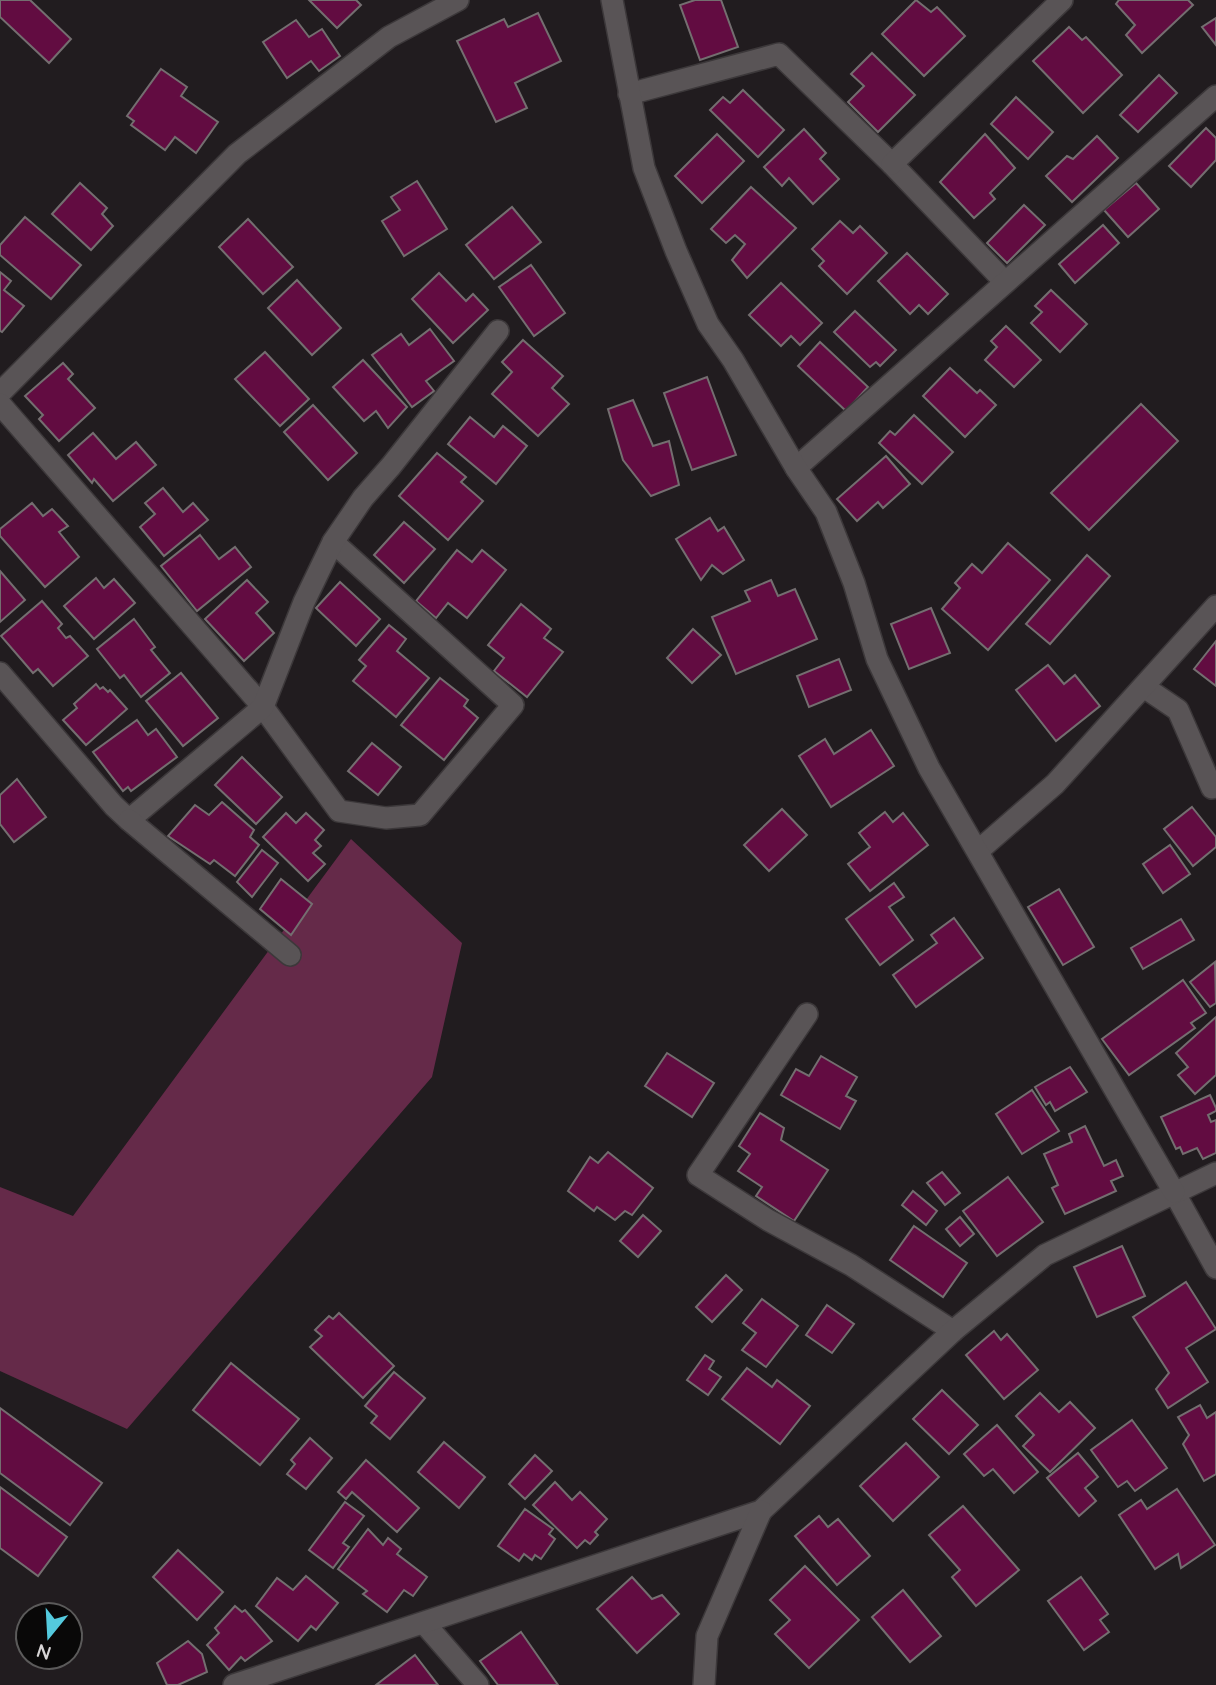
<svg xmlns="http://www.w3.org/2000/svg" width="1216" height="1685" viewBox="0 0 1216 1685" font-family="Quicksand,sans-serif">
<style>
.green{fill:#652a49}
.building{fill:#620c41;stroke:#746e70;stroke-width:2}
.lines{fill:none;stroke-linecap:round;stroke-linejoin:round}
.street-casing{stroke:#3c383a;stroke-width:24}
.secondary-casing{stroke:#3c383a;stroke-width:24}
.street{stroke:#595456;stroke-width:21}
.secondary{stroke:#595456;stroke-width:21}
</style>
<rect width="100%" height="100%" fill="#211c1f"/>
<!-- green -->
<polygon class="green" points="351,839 462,943 432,1077 127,1429 0,1371 0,1187 73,1216"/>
<!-- building -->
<g class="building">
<polygon points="0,0 30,0 71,39 49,63 0,17"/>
<polygon points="309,0 356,0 361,5 337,28"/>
<polygon points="695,0 721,0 738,47 700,60 680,5"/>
<polygon points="916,0 931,12 937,7 965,36 924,76 882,34"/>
<polygon points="1119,0 1188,0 1193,5 1142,53 1126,35 1135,25 1116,4"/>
<polygon points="538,13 561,61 515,83 527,108 496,122 457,41 504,19 508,27"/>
<polygon points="1216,18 1216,45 1202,27"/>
<polygon points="296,20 309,37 322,29 340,56 319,71 311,61 287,78 263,42"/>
<polygon points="1069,27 1082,40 1086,37 1122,75 1083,113 1033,61"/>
<polygon points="872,53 915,95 878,132 848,102 864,86 851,74"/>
<polygon points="161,69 187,87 181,96 218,122 196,153 175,137 165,150 131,125 134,121 127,116"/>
<polygon points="1159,75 1177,93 1138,132 1120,115"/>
<polygon points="743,90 784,130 758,157 710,110 723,97 730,103"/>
<polygon points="1016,97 1053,132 1028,159 991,124"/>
<polygon points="1206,128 1216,138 1216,160 1191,187 1169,166"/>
<polygon points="804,129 826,153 820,159 839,179 813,204 789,178 782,186 764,167"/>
<polygon points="717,134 744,161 702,203 675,176"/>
<polygon points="985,134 1015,168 990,193 995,199 974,218 940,182"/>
<polygon points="1097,136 1118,158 1072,202 1046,176 1067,156 1073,159"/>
<polygon points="417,181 447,229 404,256 382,221 400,210 391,197"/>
<polygon points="80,183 107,208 102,214 113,226 91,250 52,214"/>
<polygon points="1136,183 1159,209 1128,237 1104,210"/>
<polygon points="751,187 796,228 747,278 732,260 745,244 735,235 726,243 711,229"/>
<polygon points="1024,205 1045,225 1007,263 987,243"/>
<polygon points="512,207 541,242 494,279 466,245"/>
<polygon points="25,217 81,265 51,299 0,255 0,245"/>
<polygon points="248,219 293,267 263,294 219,247"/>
<polygon points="840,221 853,233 860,226 887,253 847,294 819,266 824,261 812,249"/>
<polygon points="1103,225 1119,243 1075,283 1059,264"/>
<polygon points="907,253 948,294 928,314 919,305 910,314 878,281"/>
<polygon points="531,265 565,313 534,336 499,287"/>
<polygon points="0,272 11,281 4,290 24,306 2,332 0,331"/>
<polygon points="439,273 466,301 473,294 488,310 453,343 412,299"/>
<polygon points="297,280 341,328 312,355 268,308"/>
<polygon points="781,283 822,323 800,345 791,336 781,346 749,315"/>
<polygon points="1051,290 1087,324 1060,352 1031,323 1042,312 1035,306"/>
<polygon points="855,311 896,350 880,366 876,362 870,367 834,332"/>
<polygon points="1006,326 1041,360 1014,387 985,360 997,347 991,341"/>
<polygon points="430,329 454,361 426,381 434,391 412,407 372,355 401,334 409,345"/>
<polygon points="523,340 563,376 552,388 569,404 538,436 492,394 512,372 502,362"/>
<polygon points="820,342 868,387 846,411 798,366"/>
<polygon points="265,352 309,399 280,426 235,379"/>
<polygon points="363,360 407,407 388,428 376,411 364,421 333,387"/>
<polygon points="63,363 73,374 68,379 95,408 59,441 39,419 43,415 25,396"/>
<polygon points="950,368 977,393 980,390 996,405 965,437 923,396"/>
<polygon points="707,377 736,455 692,470 664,393"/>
<polygon points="633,400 653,446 669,441 679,485 651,496 623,460 608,409"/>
<polygon points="1141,404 1178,441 1089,530 1051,493"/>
<polygon points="313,405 357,453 328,480 284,432"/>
<polygon points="914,415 953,452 922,484 879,443 890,431 895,435"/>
<polygon points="470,417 494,437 503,426 527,446 496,484 448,444"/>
<polygon points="93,433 116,459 136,442 156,465 113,501 94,479 92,483 68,455"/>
<polygon points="437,453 466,477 461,482 483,501 448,540 399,496"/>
<polygon points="886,456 910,484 883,508 878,502 857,521 837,499"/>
<polygon points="163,488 183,512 193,503 208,520 164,556 140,527 155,514 145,503"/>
<polygon points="32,503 43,516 52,509 68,526 59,532 79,557 45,587 0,536 0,529"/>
<polygon points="710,518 718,531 724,527 744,560 723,574 712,565 701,580 676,539"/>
<polygon points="404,522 435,549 404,583 374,555"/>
<polygon points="200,535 219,559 235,547 251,567 197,611 161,566"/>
<polygon points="1008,543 1050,580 988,650 942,609 960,588 955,583 972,564 982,573"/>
<polygon points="457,550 472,562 482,550 506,570 467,618 448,603 436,618 416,601"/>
<polygon points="1087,555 1110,576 1050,644 1026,624"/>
<polygon points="0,571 25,600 0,622"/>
<polygon points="96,578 104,588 114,579 135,603 94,639 64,606"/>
<polygon points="247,580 268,602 256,613 274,633 244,661 205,619"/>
<polygon points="771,580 778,596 795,589 817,639 736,674 712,617 750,601 745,591"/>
<polygon points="340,582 380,619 356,646 316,608"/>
<polygon points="42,601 62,624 58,628 66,638 70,636 88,656 53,686 38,669 33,673 1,636"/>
<polygon points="521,604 551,629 544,638 563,652 527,697 494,671 504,658 488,645"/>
<polygon points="931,608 950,653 909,669 891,624"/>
<polygon points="134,619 155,647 151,650 170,673 141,697 124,675 120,678 97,649"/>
<polygon points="389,625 406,639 397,651 429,678 396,717 353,681 366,666 359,660"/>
<polygon points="693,629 721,655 692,683 667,658"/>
<polygon points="1216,641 1216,686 1194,669"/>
<polygon points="839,659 851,690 809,707 797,676"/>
<polygon points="1048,665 1064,684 1075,675 1100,706 1056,741 1016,690"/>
<polygon points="181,673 218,718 183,746 146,701"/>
<polygon points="440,678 468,700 464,706 478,718 444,760 401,725"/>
<polygon points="96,684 100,689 103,687 108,692 110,690 127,709 86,745 63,720 77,708 74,704"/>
<polygon points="137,720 148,735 156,729 177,757 131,791 128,787 123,791 93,752"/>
<polygon points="871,730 894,766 831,807 799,756 825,739 834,754"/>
<polygon points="372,743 401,767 378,795 348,771"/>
<polygon points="242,757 282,797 256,824 215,785"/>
<polygon points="17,779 46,817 14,842 0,824 0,795"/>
<polygon points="222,802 254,830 250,837 259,845 235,876 214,860 210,864 168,836 195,805 209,815"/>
<polygon points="1192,807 1216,837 1216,847 1193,866 1164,829"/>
<polygon points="782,809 807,835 769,871 744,845"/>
<polygon points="885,812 893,822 903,813 928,845 870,891 848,864 870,847 859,833"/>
<polygon points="286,813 296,823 306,813 324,830 315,840 321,846 313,853 325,864 308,881 263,837"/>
<polygon points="1170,845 1190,874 1163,893 1143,864"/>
<polygon points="262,850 278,863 252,897 237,882"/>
<polygon points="281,879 312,904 291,935 260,909"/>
<polygon points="894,883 904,897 889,907 913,940 880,965 846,919"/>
<polygon points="1059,889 1094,947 1063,965 1028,907"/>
<polygon points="954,918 983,958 916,1007 893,975 937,943 931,935"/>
<polygon points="1181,919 1194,940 1143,969 1131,948"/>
<polygon points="1215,962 1216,1003 1210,1007 1190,982"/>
<polygon points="1183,980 1206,1013 1191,1023 1195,1028 1129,1075 1102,1039"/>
<polygon points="1216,1017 1216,1075 1195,1094 1178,1075 1188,1067 1176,1053"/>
<polygon points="667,1053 714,1083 692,1117 645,1086"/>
<polygon points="821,1056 857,1077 846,1096 856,1101 840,1129 781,1095 796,1069 809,1076"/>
<polygon points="1070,1067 1087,1092 1055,1111 1050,1102 1046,1105 1035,1087"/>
<polygon points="1032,1090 1059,1131 1022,1154 996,1114"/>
<polygon points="1210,1095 1216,1108 1216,1111 1208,1115 1211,1122 1216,1120 1216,1153 1203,1159 1197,1148 1183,1154 1180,1147 1176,1149 1161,1117"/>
<polygon points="760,1113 784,1128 781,1140 828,1170 794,1221 756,1196 762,1187 738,1171 750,1154 739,1146"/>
<polygon points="1085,1126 1104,1166 1116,1160 1123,1176 1111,1181 1116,1191 1065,1214 1052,1188 1058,1185 1044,1154 1072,1142 1069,1134"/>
<polygon points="608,1152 653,1188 632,1215 625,1211 615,1220 597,1207 594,1211 568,1191 590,1157 598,1163"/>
<polygon points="942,1172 960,1193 945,1205 927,1183"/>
<polygon points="1008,1177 1043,1222 997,1256 963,1211"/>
<polygon points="913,1191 937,1211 926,1225 902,1205"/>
<polygon points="643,1215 661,1231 638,1257 620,1241"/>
<polygon points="960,1217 974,1234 960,1246 946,1229"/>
<polygon points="914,1226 967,1263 943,1297 890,1260"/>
<polygon points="1122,1246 1145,1296 1097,1317 1074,1267"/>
<polygon points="726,1275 742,1290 712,1322 696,1307"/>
<polygon points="1186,1282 1216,1329 1186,1348 1208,1382 1168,1408 1156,1389 1169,1373 1133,1317"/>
<polygon points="762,1299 798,1326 766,1367 742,1350 756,1333 743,1323"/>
<polygon points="827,1305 854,1324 832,1353 806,1335"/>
<polygon points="339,1313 394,1366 363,1398 310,1347 322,1336 315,1330 329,1316 333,1319"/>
<polygon points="994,1331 1001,1340 1007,1334 1038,1370 1004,1399 966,1355"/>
<polygon points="705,1355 714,1361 709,1369 721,1377 708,1395 687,1380"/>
<polygon points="231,1363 299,1419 260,1465 193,1410"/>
<polygon points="747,1368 772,1387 777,1380 810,1406 780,1444 722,1399"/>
<polygon points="394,1372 425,1398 390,1439 371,1423 377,1416 365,1406"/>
<polygon points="942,1390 978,1425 949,1454 913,1419"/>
<polygon points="1040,1393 1059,1412 1070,1402 1095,1428 1050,1472 1023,1446 1034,1435 1016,1416"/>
<polygon points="1200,1405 1207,1418 1216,1412 1216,1474 1204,1481 1183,1444 1189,1435 1178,1417"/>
<polygon points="0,1408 102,1483 70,1525 0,1473"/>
<polygon points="1132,1420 1167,1468 1135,1491 1127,1481 1118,1487 1091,1450"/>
<polygon points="997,1425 1038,1472 1014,1493 993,1469 984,1476 964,1454"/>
<polygon points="310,1438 332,1458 306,1489 287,1474 295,1464 291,1460"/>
<polygon points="444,1442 485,1477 459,1508 418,1472"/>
<polygon points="906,1443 939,1477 893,1521 860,1486"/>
<polygon points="1078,1453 1098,1477 1085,1488 1096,1501 1079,1516 1047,1478"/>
<polygon points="535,1455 552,1471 525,1499 509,1484"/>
<polygon points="366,1460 419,1508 397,1532 352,1492 346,1499 338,1492"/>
<polygon points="555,1482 572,1500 580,1492 607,1519 595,1532 598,1535 590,1544 585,1540 577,1548 533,1505"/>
<polygon points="0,1487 67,1537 38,1576 0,1548"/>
<polygon points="1177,1489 1215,1545 1181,1568 1178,1554 1155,1569 1119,1515 1141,1500 1147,1509"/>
<polygon points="345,1502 364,1516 343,1543 349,1547 333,1568 309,1550"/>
<polygon points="963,1506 1019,1570 976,1606 952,1577 960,1570 929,1535"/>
<polygon points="525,1509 553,1529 549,1534 555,1539 541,1559 535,1555 532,1560 524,1554 519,1561 498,1546"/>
<polygon points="819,1516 828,1527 838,1519 870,1556 837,1585 795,1536"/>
<polygon points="368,1529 383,1545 388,1538 401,1549 397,1554 427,1577 413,1596 404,1590 387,1612 363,1594 367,1591 338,1569"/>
<polygon points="178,1550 223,1592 197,1620 153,1577"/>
<polygon points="805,1566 859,1620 809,1668 775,1634 790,1620 770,1600"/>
<polygon points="306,1576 338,1603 316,1630 311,1626 298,1641 256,1606 277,1578 293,1590"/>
<polygon points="632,1577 652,1599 662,1595 679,1614 637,1653 597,1609"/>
<polygon points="1081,1577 1108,1614 1100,1620 1109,1632 1084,1650 1048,1601"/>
<polygon points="903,1590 941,1636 910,1662 872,1617"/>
<polygon points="235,1606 242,1612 245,1610 272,1641 245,1661 241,1657 229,1670 207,1645 219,1633 215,1628"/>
<polygon points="521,1632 558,1685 498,1685 480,1661"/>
<polygon points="188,1641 202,1654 207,1672 178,1685 167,1685 157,1663"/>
<polygon points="415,1655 438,1685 376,1685"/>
</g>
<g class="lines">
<!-- street casing -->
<g class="street-casing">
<g id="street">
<polyline points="629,94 779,54 892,164 1005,282"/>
<polyline points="892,164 1062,0"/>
<polyline points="0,393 237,154 389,37 458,0"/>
<polyline points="0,404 263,707 339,811 386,818 420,815 513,705 333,542"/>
<polyline points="796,468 1216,96"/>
<polyline points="0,673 114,806 129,820 263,707 304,602 333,542 363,498 391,466 498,331"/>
<polyline points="1144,687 1178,710 1212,788"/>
<polyline points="129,820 290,955"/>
<polyline points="978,851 1055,784 1216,606"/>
<polyline points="807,1014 698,1175 768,1220 851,1265 953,1331"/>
<polyline points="1174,1192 1216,1268"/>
<polyline points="424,1623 478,1685"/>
<polyline points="234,1685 761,1511 953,1331 1045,1255 1216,1173"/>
<polyline points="704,1685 707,1636 761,1511"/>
</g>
</g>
<!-- secondary casing -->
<g class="secondary-casing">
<polyline id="secondary" points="612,0 644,168 676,251 708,324 733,360 796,468 826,512 854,583 877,659 929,768 1174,1192"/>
</g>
<!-- street -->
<use href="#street" class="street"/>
<!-- secondary -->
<use href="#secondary" class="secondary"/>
</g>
<!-- north arrow -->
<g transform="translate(49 1636) rotate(198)"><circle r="33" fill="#090808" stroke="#5b5a5a" stroke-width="2"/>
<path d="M0-5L12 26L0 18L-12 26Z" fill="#54cade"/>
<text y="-10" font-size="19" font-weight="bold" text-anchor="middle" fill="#d7d4d5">N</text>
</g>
</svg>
